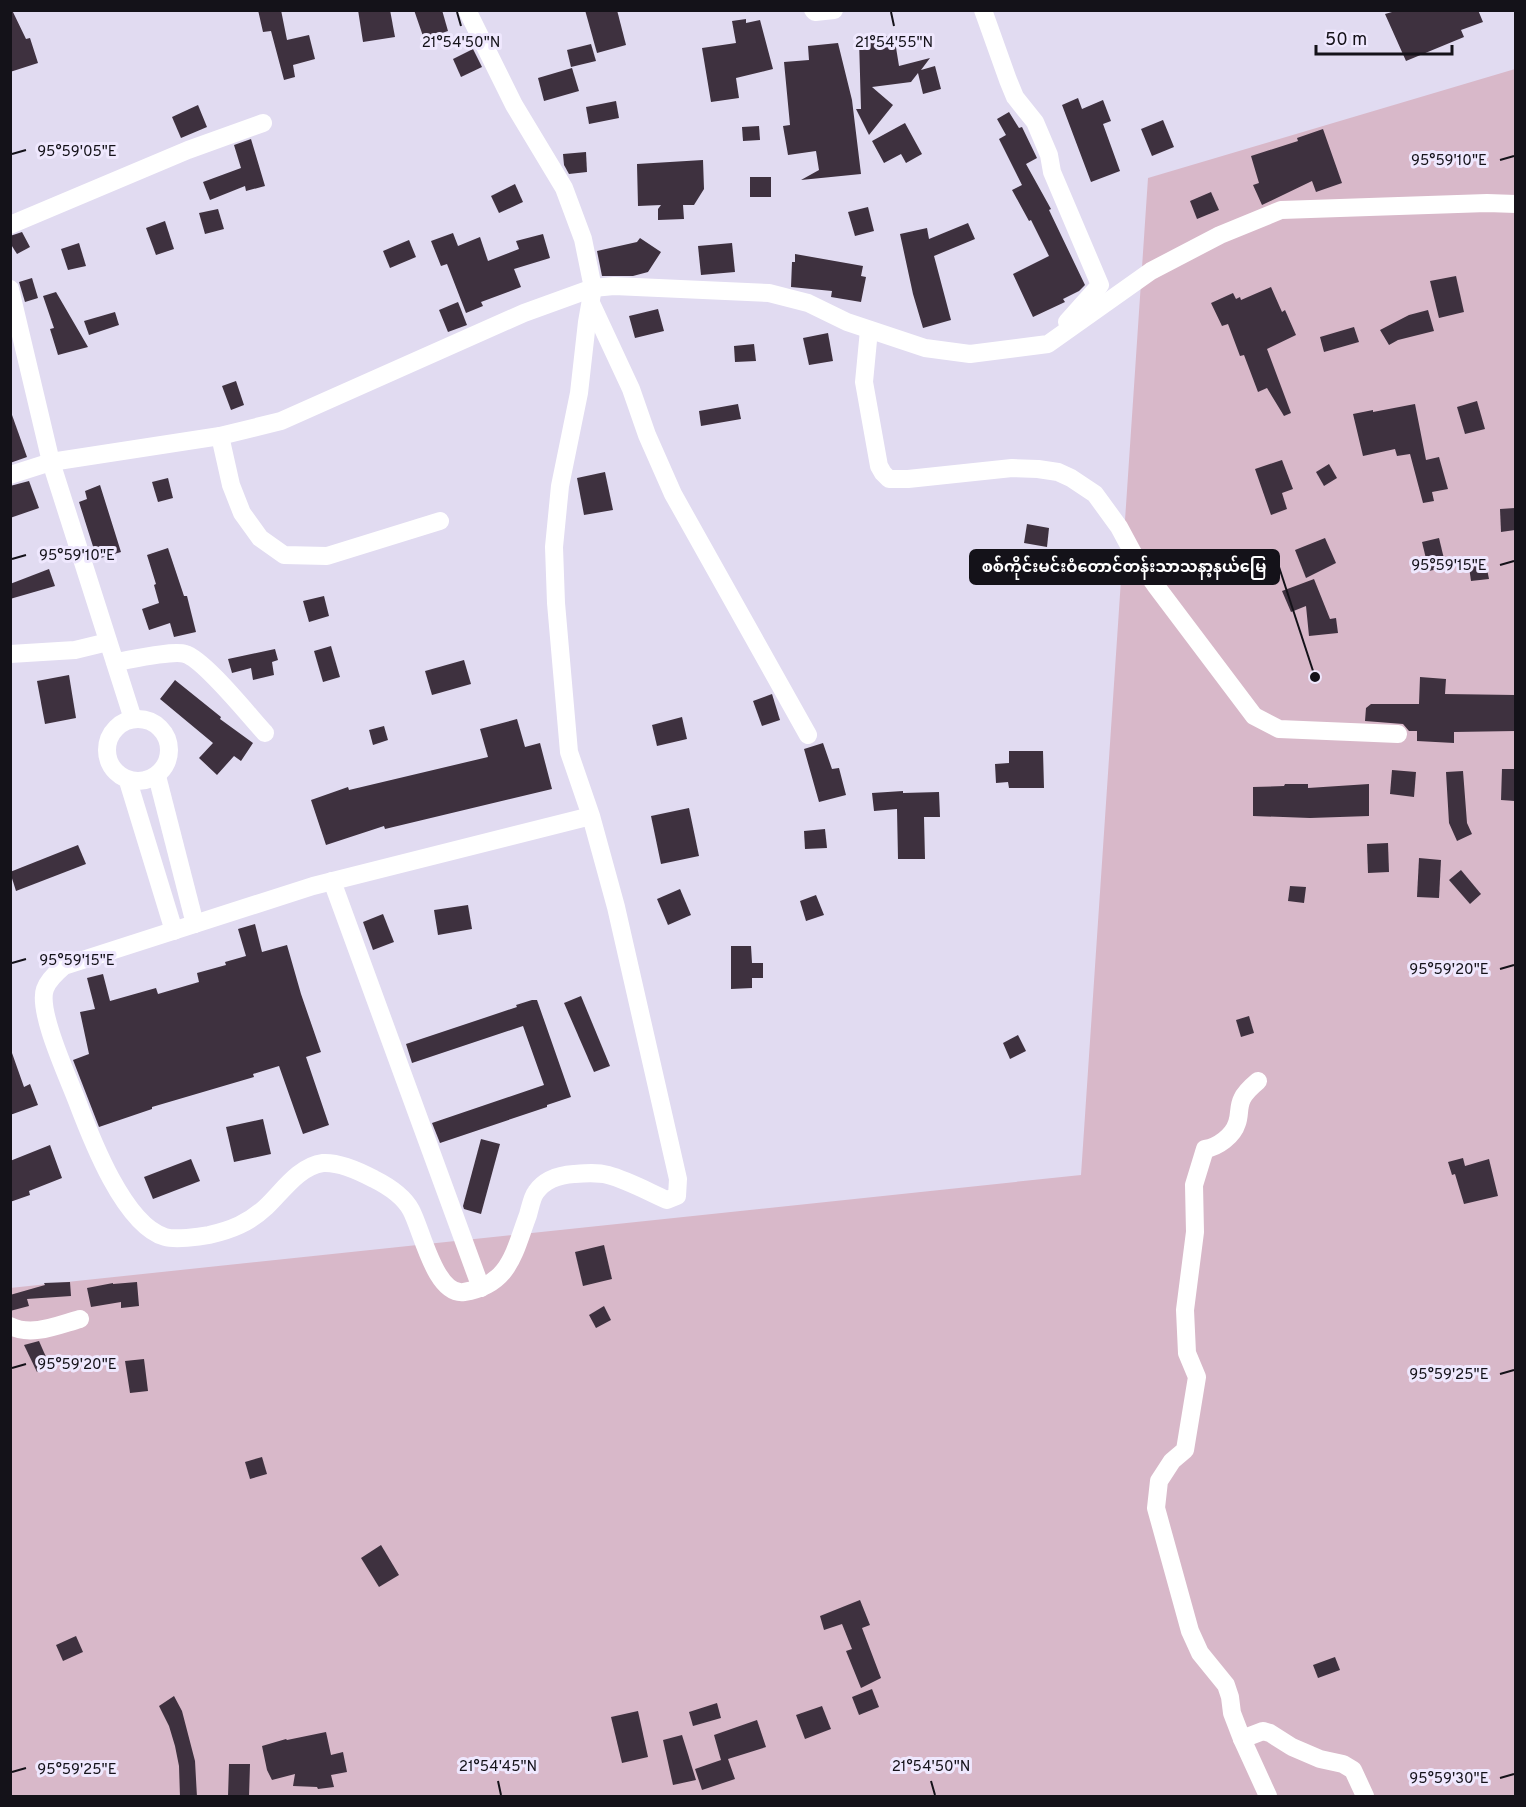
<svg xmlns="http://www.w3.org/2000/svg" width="1526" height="1807" viewBox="0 0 1526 1807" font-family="Overpass,'Noto Sans Myanmar',sans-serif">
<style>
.park{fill:#d8b8c9}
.building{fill:#3e313f}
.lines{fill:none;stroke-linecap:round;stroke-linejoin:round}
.minor{stroke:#fff;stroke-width:18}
.ticks{fill:none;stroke:#141219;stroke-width:2}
.ticks-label{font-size:15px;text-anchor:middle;fill:#141219;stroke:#efe8fe;stroke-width:6;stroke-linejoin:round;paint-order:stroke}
.leader{fill:none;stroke:#141219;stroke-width:2}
.callout-dot{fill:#141219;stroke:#efe8fe;stroke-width:2}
.callout{fill:#141219;stroke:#141219;stroke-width:2}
.callout-label{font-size:16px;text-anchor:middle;font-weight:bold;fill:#fff}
</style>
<rect width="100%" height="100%" fill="#e1dbf1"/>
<!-- park -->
<polygon class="park" points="1515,69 1515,1796 11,1796 10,1288 1081,1175 1148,178"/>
<!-- building -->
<g class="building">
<polygon points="10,10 12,10 26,39 30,38 38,63 10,72"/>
<polygon points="258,10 281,10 287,40 309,35 315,59 293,65 295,77 284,80 271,31 263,32"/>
<polygon points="358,10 390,10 395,37 363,42"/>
<polygon points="414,10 442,10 448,31 424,39"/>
<polygon points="585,10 617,10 626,45 597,53"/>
<polygon points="1399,10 1478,10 1483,22 1461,30 1464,37 1406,61 1385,14"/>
<polygon points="746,19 746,23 760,20 773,69 736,78 739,98 711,102 702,48 736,43 732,21"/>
<polygon points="894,35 899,66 930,58 921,70 935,66 941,89 923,94 918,73 911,82 872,87 893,105 869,135 856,109 861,109 859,40"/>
<polygon points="838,43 852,100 861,174 801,180 819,170 816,151 788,155 783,126 790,125 784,62 809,60 808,46"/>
<polygon points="591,44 596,61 571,67 567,50"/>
<polygon points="473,49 482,67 461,77 453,59"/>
<polygon points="572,68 579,91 544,101 538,78"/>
<polygon points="1078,98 1082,109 1103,100 1111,121 1103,124 1120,171 1091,182 1062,105"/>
<polygon points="616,101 619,118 589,124 586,107"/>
<polygon points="198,105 207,127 181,138 172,117"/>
<polygon points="1009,112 1019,128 1022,127 1037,158 1026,164 1051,209 1049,210 1085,285 1079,291 1063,299 1065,302 1033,317 1013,274 1049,256 1031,220 1029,221 1012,190 1022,185 999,139 1006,135 997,119"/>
<polygon points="1163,120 1174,147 1152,156 1141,129"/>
<polygon points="905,123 922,154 906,163 901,154 884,163 872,141"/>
<polygon points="759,126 760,140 743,141 742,127"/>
<polygon points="1323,129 1342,183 1316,192 1312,181 1262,205 1253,185 1259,183 1251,156 1298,141 1297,138"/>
<polygon points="251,139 265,186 246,191 245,186 210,200 203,182 241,168 234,145"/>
<polygon points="586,152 587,172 569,174 564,165 563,154"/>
<polygon points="703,160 704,189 694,205 683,205 684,219 658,220 658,209 661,205 638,206 637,164"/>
<rect x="750" y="177" width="21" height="20"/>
<polygon points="515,184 523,202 499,213 491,196"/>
<polygon points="1211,192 1219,210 1197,219 1190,201"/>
<polygon points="868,207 874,231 855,236 848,212"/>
<polygon points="218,209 224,229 205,234 199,213"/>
<polygon points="165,221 174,249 156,255 146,228"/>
<polygon points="968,223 975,239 934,256 951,320 923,328 913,294 900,234 927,228 929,239"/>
<polygon points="22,232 30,247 17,254 10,243 10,236"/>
<polygon points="453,233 458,246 480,237 488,261 519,249 516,241 543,234 550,258 514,269 521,287 481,302 483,306 466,313 447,264 441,266 431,241"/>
<polygon points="640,238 661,252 648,272 633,276 602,276 597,251 637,242"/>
<polygon points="409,240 416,257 390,268 383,251"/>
<polygon points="79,243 86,266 68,270 61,249"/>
<polygon points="732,243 735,272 701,275 698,246"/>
<polygon points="795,254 863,266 861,276 866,277 861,302 831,297 832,291 791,287 792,262 795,262"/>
<polygon points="1456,276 1464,312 1439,318 1430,281"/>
<polygon points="32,278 38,298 25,302 19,282"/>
<polygon points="1271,287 1282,312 1285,310 1296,335 1267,349 1291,413 1284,416 1267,388 1258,392 1244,355 1240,356 1228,324 1222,326 1211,303 1233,293 1236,299 1240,297 1241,300"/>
<polygon points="56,292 88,347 58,355 50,329 54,328 43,296"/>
<polygon points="458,302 467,325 448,332 439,310"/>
<polygon points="658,309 664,331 635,338 629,316"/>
<polygon points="1428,310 1434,331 1398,340 1389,345 1380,330 1409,315"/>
<polygon points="115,312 119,325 89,335 84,321"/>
<polygon points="1354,327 1359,342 1324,352 1320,337"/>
<polygon points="828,333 833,361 809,365 803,338"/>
<polygon points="754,344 756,361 735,362 734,346"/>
<polygon points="236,381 244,405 231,410 222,386"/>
<polygon points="1477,401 1485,429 1465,434 1457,407"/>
<polygon points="738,404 741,419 701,426 699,411"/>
<polygon points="1415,404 1426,460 1439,457 1448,489 1432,492 1434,501 1423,503 1410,454 1397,456 1395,449 1363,456 1353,414 1373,410 1373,412"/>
<polygon points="12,415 27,457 10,463 10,416"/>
<polygon points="1282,460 1293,489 1282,493 1287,509 1271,515 1255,469"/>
<polygon points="1329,464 1337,478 1324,486 1316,472"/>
<polygon points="605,472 613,510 584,515 577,478"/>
<polygon points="168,478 173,498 158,502 152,482"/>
<polygon points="29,481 39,508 10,518 10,486"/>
<polygon points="100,485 121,552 97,559 79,502 87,499 85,491"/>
<polygon points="1515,508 1515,530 1501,532 1500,509"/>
<polygon points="1027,524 1049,528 1047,547 1024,543"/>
<polygon points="1325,538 1336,563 1306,578 1295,550"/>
<polygon points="1439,538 1446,567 1429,571 1422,542"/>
<polygon points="168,548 184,596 187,596 196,632 174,637 170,623 149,630 142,609 159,603 154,585 156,584 147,555"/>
<polygon points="1486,564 1489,579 1471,581 1469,567"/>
<polygon points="49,569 55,586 10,599 10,584"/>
<polygon points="1314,579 1330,619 1336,618 1338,633 1309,636 1306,606 1291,612 1282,591"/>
<polygon points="324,596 329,616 309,622 303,601"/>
<polygon points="331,646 340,677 323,682 314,651"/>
<polygon points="275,649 278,660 272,662 274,675 253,680 251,668 232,673 228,659"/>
<polygon points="464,660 471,684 432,695 425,671"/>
<polygon points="69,675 76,718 45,724 37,681"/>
<polygon points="1420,677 1446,679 1445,694 1515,695 1515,731 1454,732 1454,743 1417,741 1417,731 1409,731 1403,724 1365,721 1366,708 1371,704 1419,704"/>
<polygon points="175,680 221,717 220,719 253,743 241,761 234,756 217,775 199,758 213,743 160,699"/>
<polygon points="772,694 780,720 762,726 753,701"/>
<polygon points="682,717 687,739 657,746 652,725"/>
<polygon points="517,719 525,747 540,743 552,789 385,829 384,826 326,845 311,800 348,787 349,790 488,757 480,729"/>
<polygon points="384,726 388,740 373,745 369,730"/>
<polygon points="823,743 832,769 839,768 846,795 819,802 804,749"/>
<polygon points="1009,751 1043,751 1044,788 1009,788 1008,782 996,783 995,764 1009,763"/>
<polygon points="1502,769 1515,769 1515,801 1501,800"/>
<polygon points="1392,770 1416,772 1414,797 1390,794"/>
<polygon points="1463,771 1467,823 1472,834 1457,841 1449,823 1446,772"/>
<polygon points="1285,784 1308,784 1308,788 1369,784 1369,816 1310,818 1253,816 1253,787 1284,786"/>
<polygon points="903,791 903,793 939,792 940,817 924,817 925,859 898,859 897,809 874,811 872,793"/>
<polygon points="689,808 699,856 661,864 651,816"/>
<polygon points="825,829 827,848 805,849 804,831"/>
<polygon points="1388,843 1389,872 1368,873 1367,844"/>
<polygon points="78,845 86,864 16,891 10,872"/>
<polygon points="1419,858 1441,860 1439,898 1417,897"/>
<polygon points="1461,870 1481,894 1470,904 1449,880"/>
<polygon points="1290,886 1306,887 1304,903 1288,901"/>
<polygon points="680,889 691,915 668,925 657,899"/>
<polygon points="816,895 824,915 806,921 800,901"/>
<polygon points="468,905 472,929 438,935 434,910"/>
<polygon points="383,914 394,942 373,950 363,922"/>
<polygon points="255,924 262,952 287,945 301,994 321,1052 306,1057 329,1125 303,1134 279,1066 253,1074 254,1077 152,1107 152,1109 99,1127 73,1060 89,1054 80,1012 95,1009 87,978 103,974 110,1001 156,988 158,994 199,982 197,973 226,965 225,962 246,956 238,929"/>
<polygon points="731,946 751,946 752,963 763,963 763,978 752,978 752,988 731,989"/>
<polygon points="581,996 610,1066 594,1072 564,1003"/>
<polygon points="532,1000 537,1000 571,1097 547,1105 547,1107 440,1143 432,1123 544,1085 523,1026 412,1063 406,1044 517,1007 516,1005"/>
<polygon points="1249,1016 1254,1033 1241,1037 1236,1020"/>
<polygon points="1018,1035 1026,1051 1010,1059 1003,1043"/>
<polygon points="12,1053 24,1087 30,1084 38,1105 10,1115"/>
<polygon points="263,1119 271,1154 234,1162 226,1127"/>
<polygon points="481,1139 500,1144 481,1214 464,1209 463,1206"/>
<polygon points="50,1145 62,1178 29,1191 30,1195 10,1202 10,1161"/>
<polygon points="1463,1158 1465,1166 1489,1159 1498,1196 1464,1204 1455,1174 1452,1175 1448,1162"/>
<polygon points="191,1159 200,1181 153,1199 144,1177"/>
<polygon points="604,1245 612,1279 583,1286 575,1252"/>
<polygon points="70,1282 71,1296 27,1299 29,1306 10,1311 10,1295 45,1285 44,1283"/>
<polygon points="137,1282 139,1306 121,1308 121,1302 91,1307 87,1288 113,1283 113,1284"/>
<polygon points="604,1306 611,1320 596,1328 589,1315"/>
<polygon points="39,1341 50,1366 37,1372 24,1345"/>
<polygon points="144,1359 148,1391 130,1393 125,1361"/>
<polygon points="262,1457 267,1474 250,1479 245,1462"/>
<polygon points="381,1545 399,1575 379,1587 361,1558"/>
<polygon points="860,1600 870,1625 862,1628 881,1678 861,1688 846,1651 852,1649 842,1624 824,1630 820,1616"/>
<polygon points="76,1636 83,1652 63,1661 56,1645"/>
<polygon points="1335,1657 1340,1670 1318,1678 1313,1665"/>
<polygon points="872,1689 879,1707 859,1715 852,1697"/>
<polygon points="174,1696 182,1711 195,1761 197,1797 180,1797 179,1766 175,1746 169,1726 159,1706"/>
<polygon points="717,1703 721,1718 693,1726 689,1712"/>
<polygon points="822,1706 831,1729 805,1739 796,1715"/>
<polygon points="638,1711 648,1757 622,1763 611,1717"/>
<polygon points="757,1720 766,1747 728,1759 735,1779 702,1790 695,1769 721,1760 714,1735"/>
<polygon points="326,1732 331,1755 343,1752 347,1772 331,1775 334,1787 318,1789 317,1787 293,1786 295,1774 272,1780 267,1770 262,1746 286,1739 287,1740"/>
<polygon points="682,1735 696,1780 673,1785 663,1740"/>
<polygon points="229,1764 250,1764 249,1797 228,1797"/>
</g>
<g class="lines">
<!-- minor -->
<g class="minor">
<path d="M467,10L514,105L564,188L583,239L593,288L587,322L579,393L560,486L554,547L556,603L569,752L591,816L616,907L678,1179L677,1196L667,1200C649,1192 627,1180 608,1175C597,1172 586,1173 574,1174C560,1175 545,1179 536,1192C532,1197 530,1208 528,1215C514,1252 510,1285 464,1292C435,1296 422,1230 411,1210C404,1197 388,1186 374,1179C359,1171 340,1162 323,1163C299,1166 282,1192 266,1207C249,1223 231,1230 209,1235C199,1237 175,1240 165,1237C124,1225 91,1138 77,1101C68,1077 37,1011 45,989C48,980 57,972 64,966L313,886L591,816"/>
<polyline points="813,10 815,12 834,10"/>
<polyline points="983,10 1008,80 1015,97 1035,122 1049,155 1052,172 1100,285 1067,322"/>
<polyline points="10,225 188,150 263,123"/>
<polyline points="10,289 51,462 133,719"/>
<polyline points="591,303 631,389 647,435 673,494 808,735"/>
<polyline points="869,330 864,382 879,466 883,473 889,479 908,479 1012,468 1038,469 1058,472 1071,478 1095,494 1119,527 1133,553 1156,586 1254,716 1279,729 1398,734"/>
<polyline points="220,436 231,485 242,513 260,538 284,555 327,556 440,521"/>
<polyline points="10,475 51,462 220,436 281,421 524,313 593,288 614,286 769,293 808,303 847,322 925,348 970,354 1048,344 1151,271 1220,235 1281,210 1487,203 1516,204"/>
<polyline points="10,654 75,650 108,642"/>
<path d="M115,662C129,660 173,650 185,654C204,659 250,717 265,733"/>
<circle cx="138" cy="750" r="31"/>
<polyline points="157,776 195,924"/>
<polyline points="128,781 174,931"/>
<polyline points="332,881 481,1288"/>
<path d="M1258,1081C1252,1086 1245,1092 1242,1099C1238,1107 1240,1115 1237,1123C1233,1136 1218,1147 1205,1149L1194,1185L1195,1232L1185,1310L1187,1353L1197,1377L1185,1450L1172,1461L1159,1481L1156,1508L1190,1631L1200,1653L1226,1685L1230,1697L1232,1713L1242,1739L1268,1796"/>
<path d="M10,1326C32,1337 58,1325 80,1319"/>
<polyline points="1242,1739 1263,1731 1270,1733 1292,1747 1320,1759 1343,1764 1353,1770 1365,1796"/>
</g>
</g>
<!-- ticks -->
<path class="ticks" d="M457,12L461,26M891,12L894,26M12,154L26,150M1500,160L1514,156M12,559L26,555M1500,565L1514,561M12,963L26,959M1500,969L1514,965M12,1368L26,1364M1500,1374L1514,1370M12,1772L26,1768M1500,1778L1514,1774M498,1781L501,1795M931,1781L935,1795"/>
<g class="ticks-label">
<text x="461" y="47">21°54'50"N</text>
<text x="894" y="47">21°54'55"N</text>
<text x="77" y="156">95°59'05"E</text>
<text x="1449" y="165">95°59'10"E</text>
<text x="77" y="560">95°59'10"E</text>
<text x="1449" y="570">95°59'15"E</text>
<text x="77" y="965">95°59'15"E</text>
<text x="1449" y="974">95°59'20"E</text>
<text x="77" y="1369">95°59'20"E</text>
<text x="1449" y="1379">95°59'25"E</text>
<text x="498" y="1771">21°54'45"N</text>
<text x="931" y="1771">21°54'50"N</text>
<text x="77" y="1774">95°59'25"E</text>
<text x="1449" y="1783">95°59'30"E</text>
</g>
<!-- callouts -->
<path class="leader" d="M1315 677L1279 567"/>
<circle class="callout-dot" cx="1315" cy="677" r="6"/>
<rect class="callout" x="970" y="550" width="309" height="34" rx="6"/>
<g class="callout-label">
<text x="1124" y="572">စစ်ကိုင်းမင်းဝံတောင်တန်းသာသနာ့နယ်မြေ</text>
</g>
<!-- border -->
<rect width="1526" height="1807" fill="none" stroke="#141219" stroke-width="24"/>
<!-- scale -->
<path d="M1316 45v9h136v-9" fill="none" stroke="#141219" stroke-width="3"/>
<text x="1325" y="45" font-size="18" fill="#141219" stroke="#efe8fe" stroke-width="4.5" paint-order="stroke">50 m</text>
</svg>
